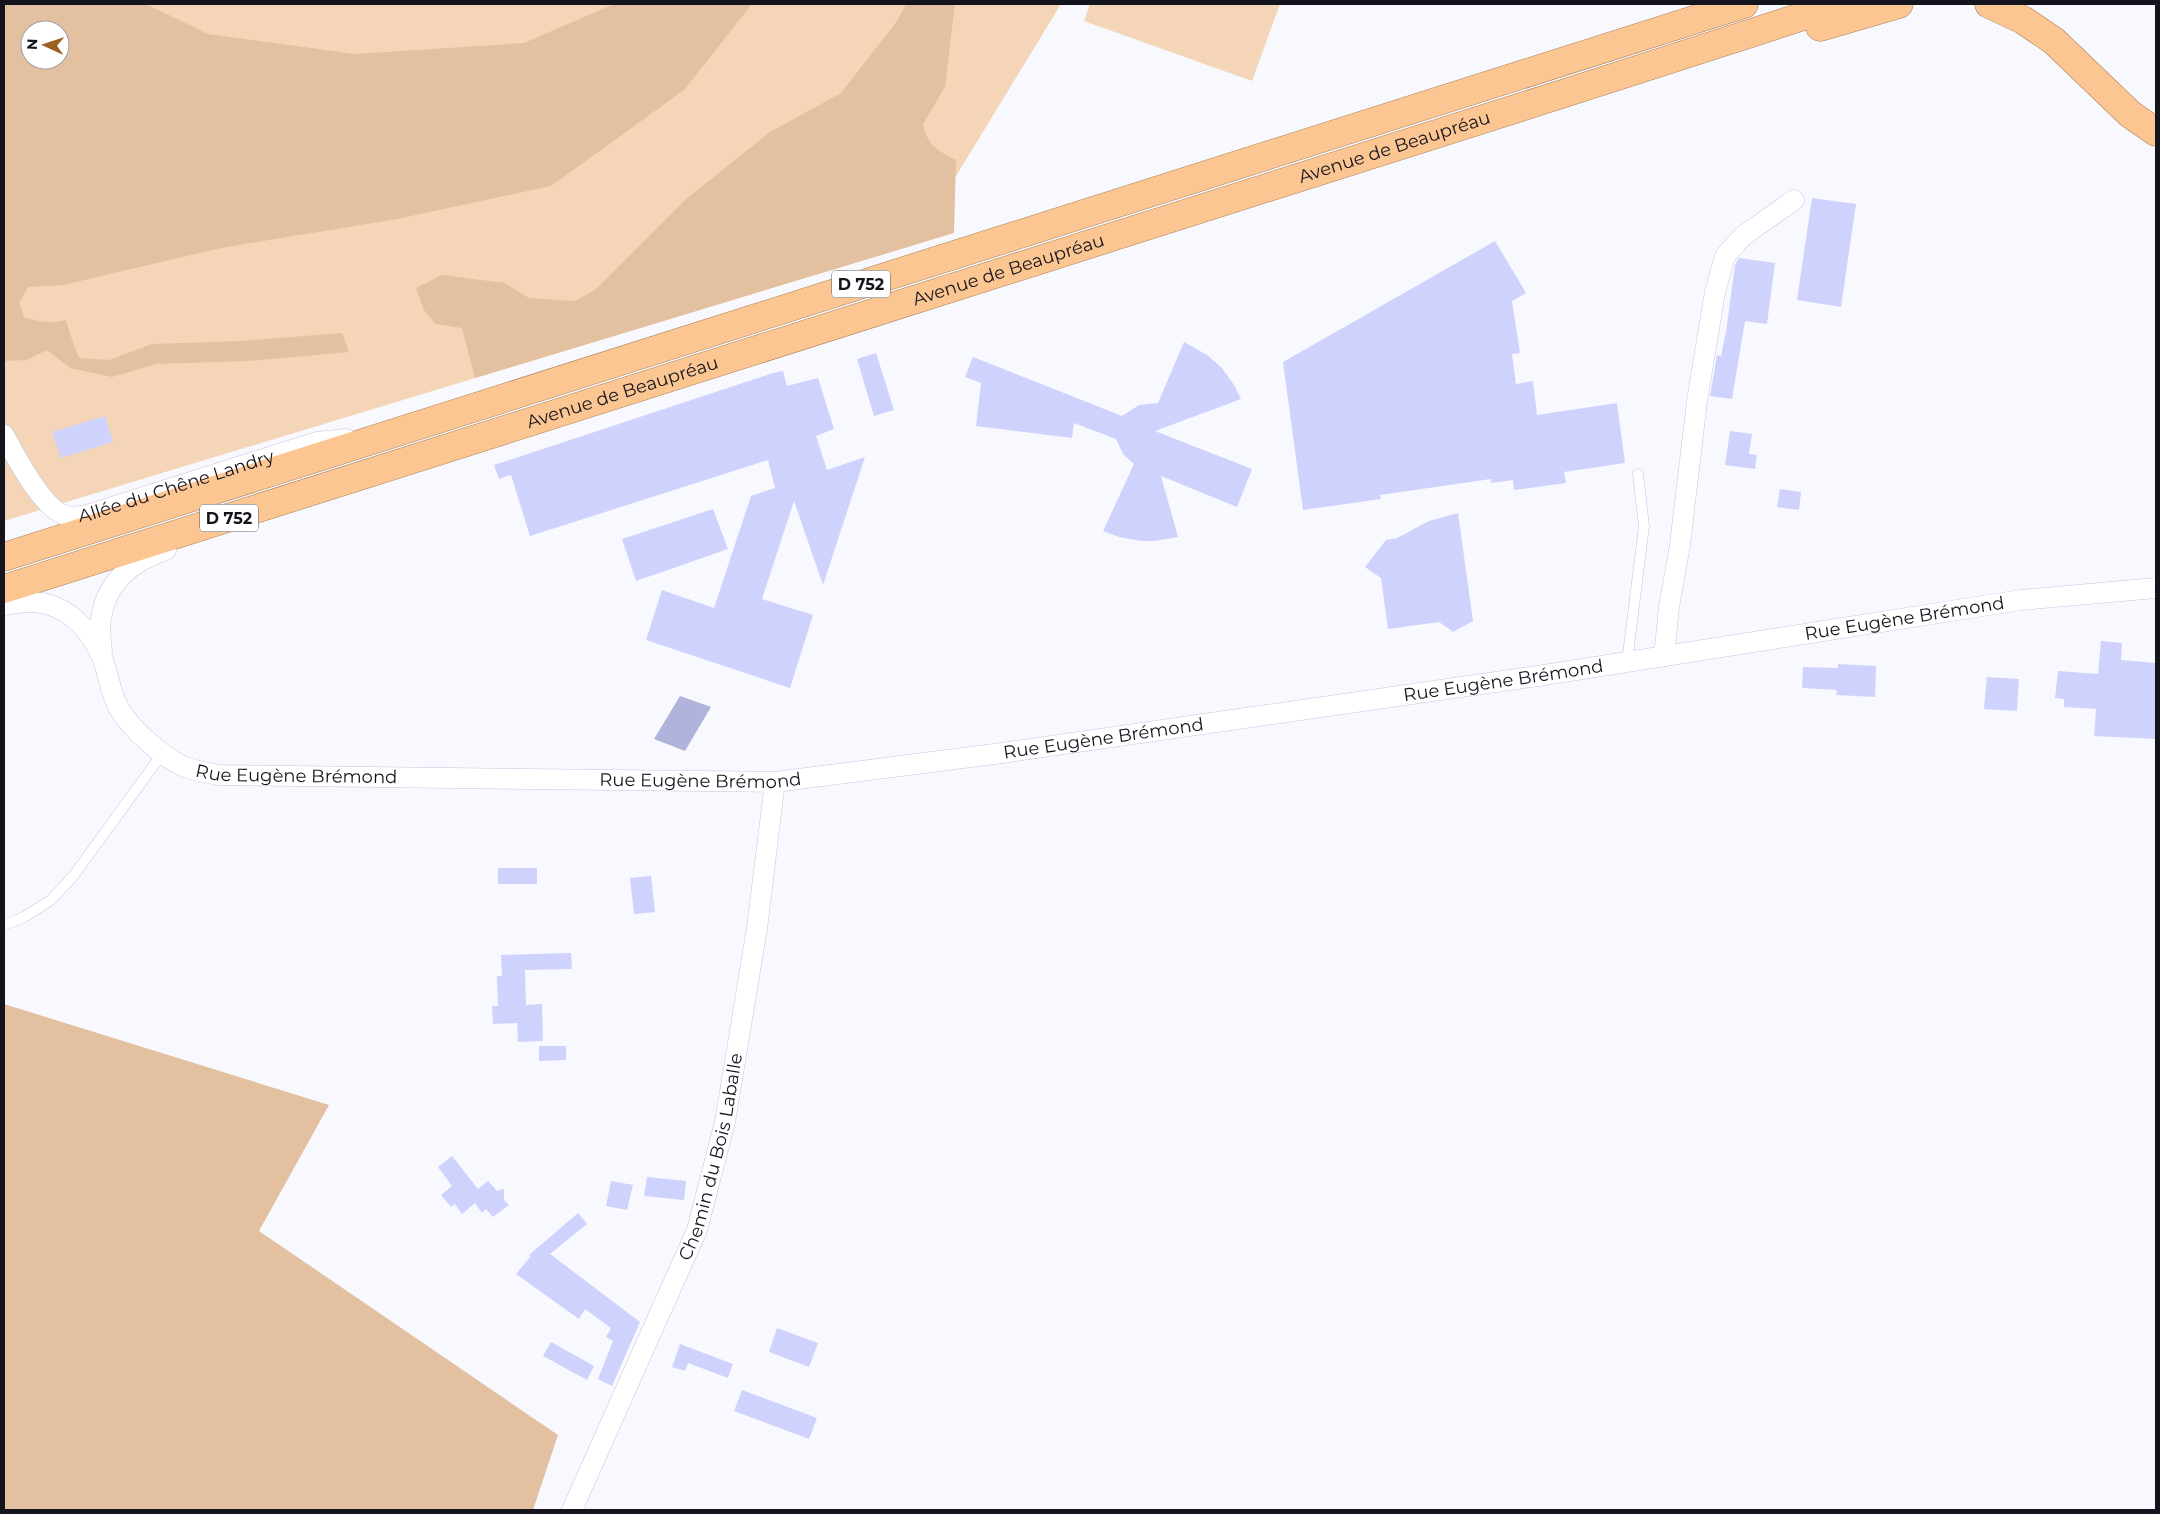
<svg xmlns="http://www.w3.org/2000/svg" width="2160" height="1514" viewBox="0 0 2160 1514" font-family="Montserrat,sans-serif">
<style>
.green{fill:#f5d5b8;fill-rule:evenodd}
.forest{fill:#e2c0a0;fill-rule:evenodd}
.water{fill:#b0b3db}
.building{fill:#cfd2fc}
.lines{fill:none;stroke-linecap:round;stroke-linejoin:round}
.service-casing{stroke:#c3c5df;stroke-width:11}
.minor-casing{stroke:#c3c5df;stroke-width:21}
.trunk-casing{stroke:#aa7f57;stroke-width:29}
.service{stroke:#fff;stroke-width:10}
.minor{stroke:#fff;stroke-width:20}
.trunk{stroke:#fcc692;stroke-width:28}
.labels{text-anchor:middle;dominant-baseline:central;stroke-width:4;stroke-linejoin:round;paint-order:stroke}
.shield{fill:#fff;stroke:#5a5a61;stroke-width:1}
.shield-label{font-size:16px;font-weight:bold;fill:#14141d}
.street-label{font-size:18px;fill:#14141d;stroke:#fff}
</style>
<rect width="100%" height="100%" fill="#f8f9fe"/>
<!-- green -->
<g class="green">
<path d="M4,4H1061L914,245L4,521ZM30,30H60V60H30Z"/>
<polygon points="1090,4 1280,4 1252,81 1084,21"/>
</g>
<!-- forest -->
<g class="forest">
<path d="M4,4H146L208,34L355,54L524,43L614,4H752L684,90L551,186L397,219L221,248L63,285L28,287L19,303L24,317C39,322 51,324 66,320L70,334L79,358L109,360L152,344L243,341L342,333L349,352L248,361L156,364L112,377L70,368L47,350L27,360L4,361ZM30,30H60V60H30Z"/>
<path d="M906,4H955L945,87L923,124C929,148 935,148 956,160L954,233L475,378L462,328L435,324L424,310L416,288L442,275L505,283L529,298L574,301L594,291L685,200L770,132L841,93L897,21Z"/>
<polygon points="4,1004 329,1105 259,1231 558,1435 533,1510 4,1510"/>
</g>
<!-- water -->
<polygon class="water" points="680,696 711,707 685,751 654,739"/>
<!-- building -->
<g class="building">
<polygon points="1812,198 1856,204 1841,307 1797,300"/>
<polygon points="1495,241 1526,293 1512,301 1520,353 1512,354 1516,384 1533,381 1537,415 1617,403 1625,463 1564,472 1566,483 1514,490 1513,480 1491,483 1491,479 1380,495 1381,499 1303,510 1283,362"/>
<polygon points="1739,258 1775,263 1767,324 1745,321 1732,399 1710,396 1717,355 1721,356 1726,332 1735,265"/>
<polygon points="1184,342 1207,355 1222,368 1234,385 1241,399 1155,431 1252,469 1237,507 1161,476 1178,537 1155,541 1141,541 1119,537 1103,531 1134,464 1123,454 1116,439 1074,423 1072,438 976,426 981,383 965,377 973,357 1122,416 1139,405 1158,403"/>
<polygon points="876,353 894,410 874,416 857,359"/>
<polygon points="783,371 787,386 818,378 834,429 816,436 827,470 865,457 823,585 794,501 762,599 813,615 790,688 646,640 662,590 714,608 751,496 775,488 768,460 530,536 511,475 499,479 494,465 773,373"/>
<polygon points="105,416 113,442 61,458 52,432"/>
<polygon points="1730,431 1752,434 1749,454 1757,455 1755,469 1725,465"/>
<polygon points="1780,489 1801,492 1799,510 1777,507"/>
<polygon points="713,509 728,549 636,581 622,539"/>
<polygon points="1458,513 1473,621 1453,632 1439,622 1388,629 1381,578 1365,567 1386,540 1397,538 1429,521"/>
<polygon points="2101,641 2122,643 2121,660 2156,663 2156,739 2094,736 2096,709 2064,707 2064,699 2055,698 2058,671 2098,674"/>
<polygon points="1838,664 1876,666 1875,697 1836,695 1837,690 1802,688 1803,667 1838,668"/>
<polygon points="1987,677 2019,679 2017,711 1984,709"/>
<rect x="498" y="868" width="39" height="16"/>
<polygon points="651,876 655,912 634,914 630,878"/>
<polygon points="571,953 572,969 525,970 526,1005 542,1004 543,1041 518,1042 517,1023 493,1024 492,1006 498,1006 497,976 502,976 501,955"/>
<polygon points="539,1046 566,1046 566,1060 539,1061"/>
<polygon points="452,1156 478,1189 488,1181 497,1191 504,1189 504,1200 509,1205 493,1217 486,1209 482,1213 475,1203 462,1214 455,1204 451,1207 441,1195 452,1186 438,1167"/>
<polygon points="647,1177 686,1181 684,1200 644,1196"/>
<polygon points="611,1181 633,1185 627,1210 606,1206"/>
<polygon points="578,1213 587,1224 550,1254 640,1322 612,1386 598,1379 613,1341 606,1337 611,1328 585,1309 579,1319 516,1274 531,1256 529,1255"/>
<polygon points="777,1328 818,1343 809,1367 769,1352"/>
<polygon points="551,1342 594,1366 587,1380 543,1356"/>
<polygon points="680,1344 733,1364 728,1378 688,1363 685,1371 672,1367"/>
<polygon points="742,1390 817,1418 809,1439 734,1411"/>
</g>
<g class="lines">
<!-- service casing -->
<g class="service-casing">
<g id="service">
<polyline points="1627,662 1644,526 1638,474"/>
<polyline points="4,925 24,917 51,900 74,875 162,754"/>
</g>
</g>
<!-- minor casing -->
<g class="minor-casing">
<g id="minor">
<path id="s1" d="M4,435C14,454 45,513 68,516C74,517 81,516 87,515L317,442L346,439"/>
<path id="s2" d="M4,605C12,604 22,602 30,602C65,602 91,629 103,660C109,676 111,696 120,710C131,729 165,759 185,767C196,771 208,773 219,775L775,782L1002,753L1538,676L2021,600L2156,588"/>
<path d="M102,651C101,641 99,629 101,619C106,582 132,561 166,550"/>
<polyline points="1664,656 1669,607 1680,545 1697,401 1715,292 1725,256 1743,236 1794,200"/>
<path id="s3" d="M572,1510L697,1230L725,1122L757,928L775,782"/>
</g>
</g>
<!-- trunk casing -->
<g class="trunk-casing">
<g id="trunk">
<polyline points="1989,4 2023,20 2054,41 2130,114 2156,132"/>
<polyline points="1820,27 1899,4"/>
<polyline points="4,557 1744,4"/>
<path id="s4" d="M4,589L1562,94L1841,4"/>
</g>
</g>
<!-- service -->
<use href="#service" class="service"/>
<!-- minor -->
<use href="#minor" class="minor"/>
<!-- trunk -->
<use href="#trunk" class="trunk"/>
</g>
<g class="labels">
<!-- shield labels -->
<g class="shield">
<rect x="832" y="270.5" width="58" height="27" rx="4"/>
<rect x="200" y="504.5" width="58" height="27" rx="4"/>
</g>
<g class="shield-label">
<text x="861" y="284">D 752</text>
<text x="229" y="518">D 752</text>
</g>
<!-- street labels -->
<g class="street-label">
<text stroke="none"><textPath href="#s4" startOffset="1459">Avenue de Beaupréau</textPath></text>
<text stroke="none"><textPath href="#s4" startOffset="1054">Avenue de Beaupréau</textPath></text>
<text stroke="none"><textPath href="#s4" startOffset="649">Avenue de Beaupréau</textPath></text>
<text stroke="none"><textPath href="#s1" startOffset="218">Allée du Chêne Landry</textPath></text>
<text stroke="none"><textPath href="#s2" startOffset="1998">Rue Eugène Brémond</textPath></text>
<text stroke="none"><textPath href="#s2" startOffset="1592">Rue Eugène Brémond</textPath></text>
<text stroke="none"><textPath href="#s2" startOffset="1188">Rue Eugène Brémond</textPath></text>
<text stroke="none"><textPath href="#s2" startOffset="378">Rue Eugène Brémond</textPath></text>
<text stroke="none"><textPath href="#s2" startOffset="782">Rue Eugène Brémond</textPath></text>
<text stroke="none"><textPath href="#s3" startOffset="381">Chemin du Bois Laballe</textPath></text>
</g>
</g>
<!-- border -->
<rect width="2160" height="1514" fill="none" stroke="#14141d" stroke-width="10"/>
<!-- north arrow -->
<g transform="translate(45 45) rotate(273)"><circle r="24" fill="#ffffff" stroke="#a1a1a5"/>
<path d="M0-4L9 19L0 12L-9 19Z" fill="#9b6120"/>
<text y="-8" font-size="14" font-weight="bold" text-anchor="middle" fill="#14141d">N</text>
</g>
</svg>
